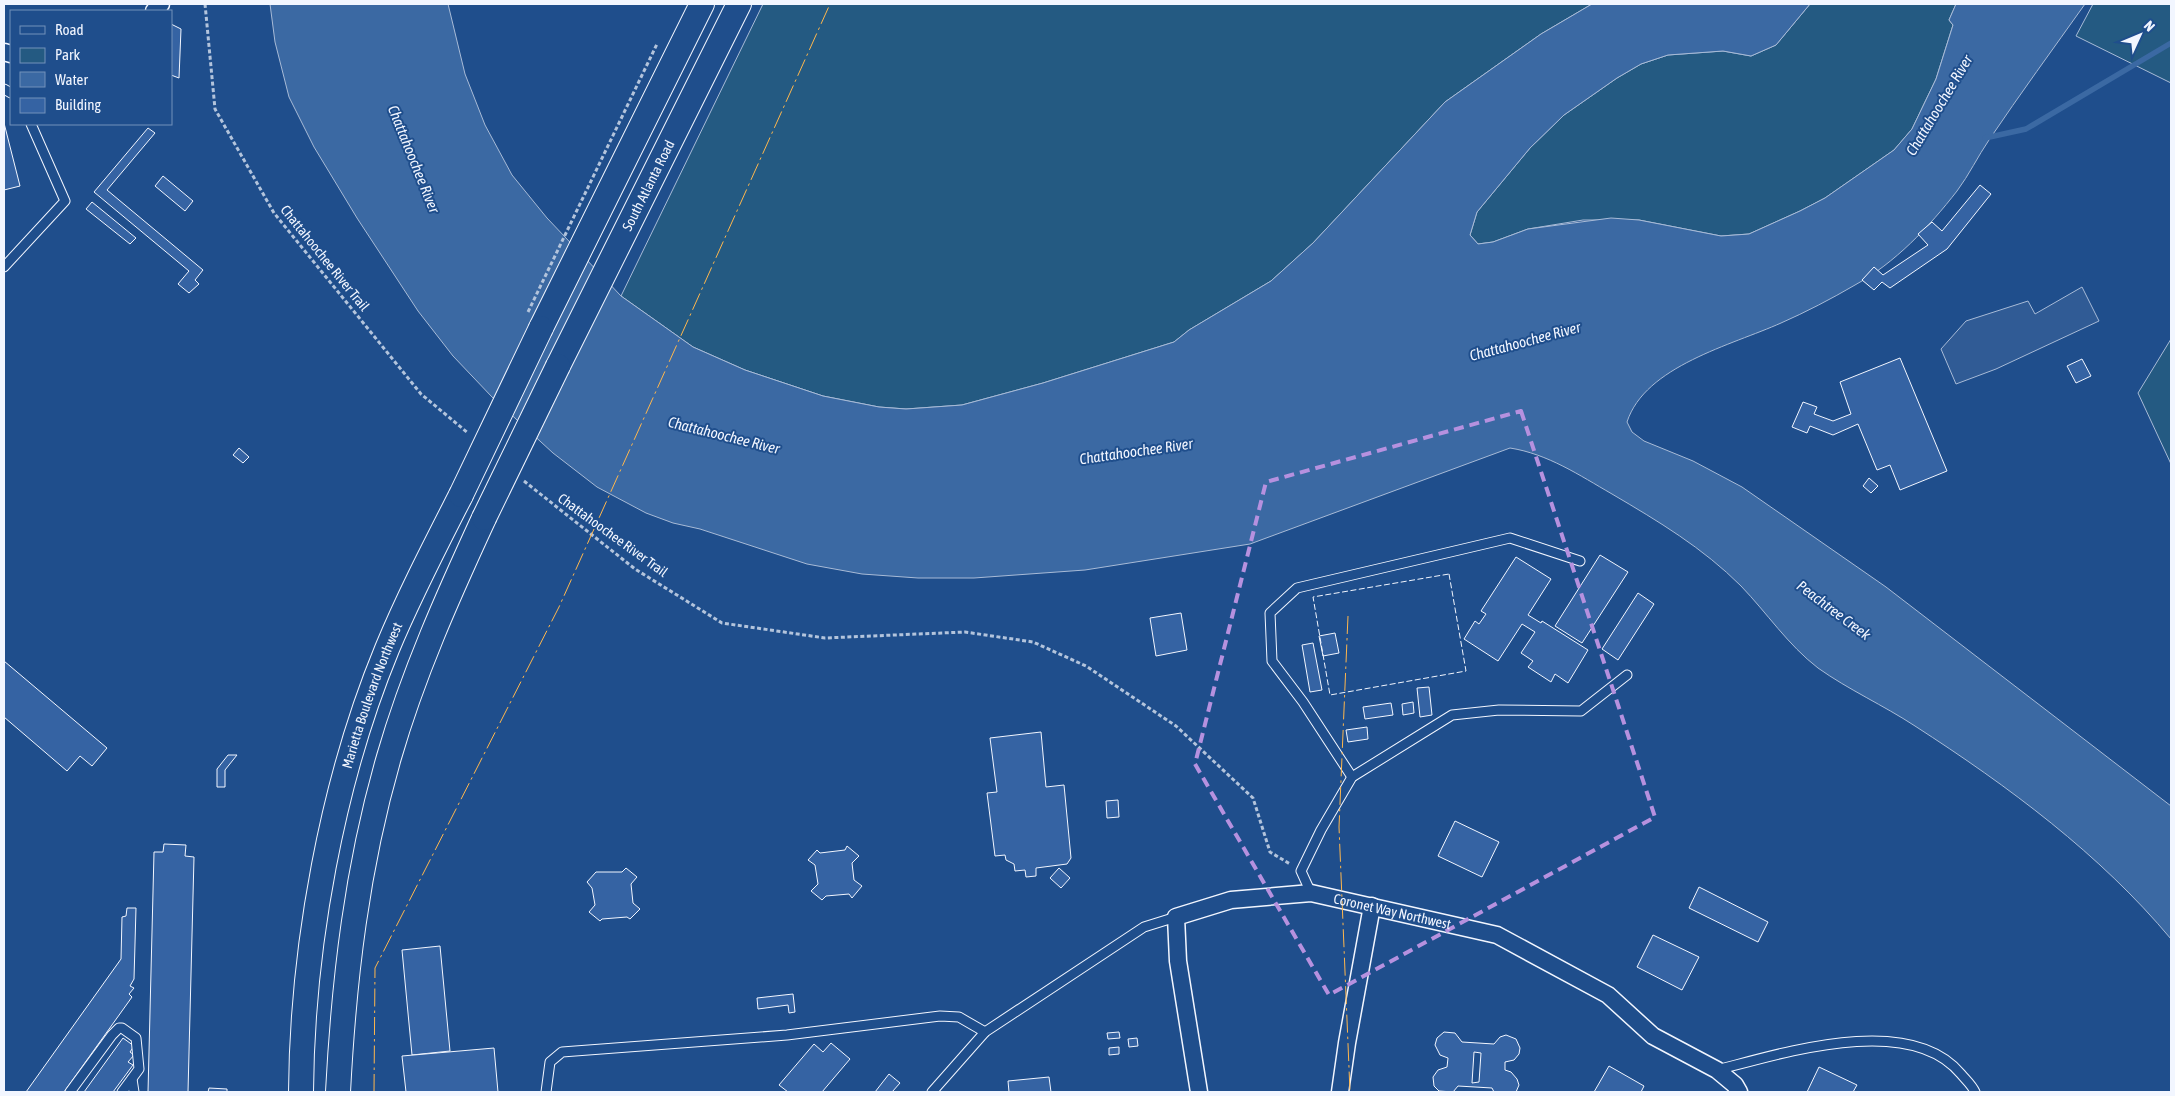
<svg xmlns="http://www.w3.org/2000/svg" width="2175" height="1096" viewBox="0 0 2175 1096" font-family="'Asap Condensed',sans-serif">
<style>
.green{fill:#245a82;stroke:#a8bbd7}
.parking{fill:#305b95;stroke:#a8bbd7}
.water{fill:#3b69a3;stroke:#a8bbd7}
.lines{fill:none;stroke-linecap:round;stroke-linejoin:round}
.stream{stroke:#3b69a3;stroke-width:5.5}
.building{fill:#3563a3;stroke:#f2f6ff;fill-rule:evenodd}
.lane-casing{stroke:#f2f6ff;stroke-width:11}
.street-casing{stroke:#f2f6ff;stroke-width:19}
.secondary-casing{stroke:#f2f6ff;stroke-width:26}
.path{stroke:#b3c4dc;stroke-width:3;stroke-dasharray:4 2.5;stroke-linecap:butt}
.lane{stroke:#1f4e8c;stroke-width:9}
.street{stroke:#1f4e8c;stroke-width:16}
.secondary{stroke:#1f4e8c;stroke-width:24}
.secondary-bridge-casing{stroke:#f2f6ff;stroke-width:26;stroke-linecap:butt}
.path-bridge{stroke:#b3c4dc;stroke-width:3;stroke-dasharray:4 2.5;stroke-linecap:butt}
.secondary-bridge{stroke:#1f4e8c;stroke-width:24}
.fence{stroke:#f2f6ff;stroke-width:1;stroke-dasharray:6 2.5;stroke-linecap:butt}
.power{stroke:#ffb74d;stroke-width:1;stroke-dasharray:18 4 2.5 4;stroke-linecap:butt}
.marked{fill:none;stroke:#b691df;stroke-width:4;stroke-dasharray:10 6;stroke-linejoin:round}
.labels{text-anchor:middle;dominant-baseline:central;stroke-width:4;stroke-linejoin:round;paint-order:stroke}
.street-label{font-size:14px;fill:#f2f6ff;stroke:#1f4e8c}
.water-label{font-size:15px;font-style:italic;fill:#f2f6ff;stroke:#1f4e8c}
</style>
<rect width="100%" height="100%" fill="#1f4e8c"/>
<!-- green -->
<g class="green">
<polygon points="763,4 1592,4 1541,34 1445,102 1313,243 1271,281 1189,330 1174,342 1043,383 962,405 906,409 879,407 823,396 745,370 693,347 621,296"/>
<polygon points="1810,4 1956,4 1949,20 1953,25 1936,79 1912,129 1894,150 1825,198 1800,211 1749,234 1721,236 1639,220 1583,220 1528,229 1493,242 1478,244 1470,235 1477,212 1530,148 1564,115 1617,78 1641,64 1668,55 1723,51 1751,56 1776,45"/>
<polygon points="2093,4 2171,4 2171,83 2076,36"/>
<polygon points="2171,339 2171,464 2138,393"/>
</g>
<!-- parking -->
<polygon class="parking" points="2082,287 2099,321 1996,369 1956,384 1941,349 1966,321 2028,301 2035,314"/>
<!-- water -->
<path class="water" d="M270,4H448L465,74L485,125L512,175L547,218L621,296L693,347L745,370L823,396L879,407L906,409L962,405L1043,383L1174,342L1189,330L1271,281L1313,243L1445,102L1541,34L1592,4H1810L1776,45L1751,56L1723,51L1668,55L1641,64L1617,78L1564,115L1530,148L1477,212L1470,235L1478,244L1493,242L1528,229L1611,218L1639,220L1721,236L1749,234L1800,211L1825,198L1894,150L1912,129L1936,79L1953,25L1949,20L1956,4H2085C2053,49 2020,94 1989,140C1978,156 1969,175 1957,191C1929,227 1895,263 1855,285C1831,299 1806,312 1781,323C1732,345 1645,366 1627,422L1632,432L1644,441L1693,461L1742,487L1886,587L2171,806V939C2100,854 2008,786 1915,726C1883,705 1849,690 1818,668C1788,645 1767,613 1741,586C1703,548 1658,521 1612,494C1579,475 1548,454 1510,448L1250,544L1085,570L974,578H918L862,574L807,564L700,529L673,523L646,513L597,487L553,453L492,397L453,356L418,311L357,218L314,147L289,97L275,42Z"/>
<g class="lines">
<!-- stream -->
<polyline class="stream" points="1985,138 2026,129 2171,43"/>
</g>
<!-- building -->
<g class="building">
<polygon points="171,24 181,29 179,78 171,75"/>
<polygon points="4,123 20,186 4,190"/>
<polygon points="148,128 155,133 107,190 203,270 195,280 199,284 189,293 178,284 189,271 94,192"/>
<polygon points="163,176 193,201 185,211 155,186"/>
<polygon points="1980,185 1991,194 1947,249 1890,288 1882,282 1874,290 1862,280 1874,267 1883,275 1928,245 1918,234 1932,222 1942,231"/>
<polygon points="92,202 136,238 130,244 86,209"/>
<polygon points="1900,358 1947,471 1900,490 1890,465 1877,470 1858,424 1833,435 1810,426 1807,433 1792,427 1803,402 1817,407 1814,414 1833,421 1851,414 1840,382"/>
<polygon points="2082,359 2091,376 2076,383 2067,366"/>
<polygon points="239,448 249,457 243,463 233,455"/>
<polygon points="1869,478 1878,486 1871,493 1863,486"/>
<polygon points="1600,555 1628,572 1582,643 1555,626"/>
<polygon points="1516,557 1551,579 1528,615 1541,623 1542,621 1588,650 1568,683 1555,674 1551,682 1528,667 1533,661 1521,653 1535,632 1522,624 1498,661 1464,639 1475,621 1479,624 1486,614 1481,611"/>
<polygon points="1638,593 1654,604 1618,660 1602,649"/>
<polygon points="1181,613 1187,650 1156,656 1150,618"/>
<polygon points="1335,633 1339,653 1323,656 1319,636"/>
<polygon points="1313,643 1322,690 1310,692 1302,645"/>
<polygon points="4,661 107,748 92,766 80,756 67,771 4,717"/>
<polygon points="1429,687 1432,715 1420,717 1417,688"/>
<polygon points="1413,702 1414,713 1403,715 1402,704"/>
<polygon points="1391,703 1393,715 1365,719 1363,707"/>
<polygon points="1367,727 1368,739 1348,742 1346,730"/>
<polygon points="1041,732 1046,787 1064,785 1071,858 1067,864 1036,868 1036,876 1026,877 1025,870 1015,871 1014,864 1006,860 1005,855 995,856 987,793 997,792 990,738"/>
<polygon points="228,755 237,755 225,770 225,787 217,787 217,769"/>
<polygon points="1118,800 1119,817 1107,818 1106,801"/>
<polygon points="1455,821 1499,842 1482,877 1438,856"/>
<polygon points="164,844 186,845 185,856 194,857 188,1092 148,1092 154,852 163,852"/>
<polygon points="847,846 859,856 852,863 854,880 862,886 852,898 849,894 826,896 822,900 811,891 818,884 815,865 808,860 817,850 820,853 845,850"/>
<polygon points="626,868 637,877 631,884 633,903 640,909 630,919 627,917 602,919 600,921 589,912 595,905 592,888 587,882 596,872 622,872"/>
<polygon points="1059,868 1070,878 1061,888 1050,878"/>
<polygon points="1699,887 1768,922 1758,942 1689,908"/>
<polygon points="127,908 136,908 134,979 130,986 134,988 129,994 132,997 64,1092 26,1092 121,959 122,917 126,916"/>
<polygon points="1653,935 1699,957 1682,990 1637,967"/>
<polygon points="440,946 450,1051 412,1055 402,950"/>
<polygon points="793,994 795,1012 789,1013 788,1005 758,1009 757,998"/>
<polygon points="1119,1032 1120,1038 1108,1039 1107,1033"/>
<path d="M1444,1032L1455,1033L1462,1042L1494,1044L1500,1037L1506,1035L1516,1039L1520,1048L1519,1054L1514,1060L1505,1062V1070L1511,1072L1517,1079L1519,1085L1516,1092H1494L1492,1088L1458,1086L1453,1092L1439,1091L1434,1086L1433,1077L1438,1070L1447,1067L1448,1058L1440,1055L1435,1045L1437,1038ZM1474,1052L1481,1053L1479,1082L1472,1083Z"/>
<polygon points="123,1038 134,1046 130,1052 134,1055 128,1062 133,1065 113,1092 84,1092"/>
<polygon points="1137,1038 1138,1046 1129,1047 1128,1039"/>
<polygon points="831,1043 850,1059 822,1092 788,1092 779,1085 814,1044 823,1052"/>
<polygon points="1119,1047 1119,1054 1109,1055 1109,1048"/>
<polygon points="494,1048 498,1092 406,1092 402,1056"/>
<polygon points="1609,1066 1644,1086 1641,1092 1594,1092"/>
<polygon points="1819,1067 1857,1085 1853,1092 1807,1092"/>
<polygon points="889,1074 900,1083 892,1092 875,1092"/>
<polygon points="1049,1077 1051,1092 1009,1092 1008,1081"/>
<polygon points="209,1088 227,1089 227,1092 208,1092"/>
</g>
<g class="lines">
<!-- lane casing -->
<g class="lane-casing">
<g id="lane">
<polyline points="4,89 11,93"/>
<polyline points="4,267 65,201 31,124"/>
<polyline points="1352,777 1303,702 1272,661 1270,613 1297,588 1510,538 1580,561"/>
<polyline points="1311,893 1301,871 1321,830 1352,777 1452,715 1499,710 1581,711 1627,675"/>
<path d="M1717,1070C1783,1053 1910,1012 1961,1074C1966,1080 1972,1085 1975,1092"/>
<polyline points="132,1079 134,1092"/>
<polyline points="70,1092 112,1035 119,1028 122,1028 136,1038 139,1069 122,1092"/>
<polyline points="546,1092 550,1062 562,1052 787,1035 940,1016 959,1017 985,1032"/>
<polyline points="932,1092 985,1032 1144,927 1176,917"/>
</g>
</g>
<!-- street casing -->
<g class="street-casing">
<g id="street">
<polyline points="154,11 161,4"/>
<polyline points="4,52 11,54"/>
<path id="s1" d="M1199,1092L1178,961L1176,917L1231,900L1311,893L1497,935L1608,995L1653,1036L1717,1070L1735,1085L1739,1092"/>
<polyline points="1340,1092 1347,1043 1372,906"/>
</g>
</g>
<!-- secondary casing -->
<g class="secondary-casing">
<g id="secondary">
<polyline points="541,328 702,4"/>
<path id="s2" d="M558,366L739,4"/>
<path id="s3" d="M301,1092C302,948 332,782 387,649C409,596 435,546 461,495"/>
<path d="M338,1092C344,978 357,867 389,757C413,674 448,596 484,518"/>
</g>
</g>
<!-- path -->
<g class="path">
<polyline points="205,4 215,109 274,213 421,394 468,433"/>
<polyline points="524,481 635,569 722,623 825,638 965,632 1033,642 1086,666 1176,726 1253,798 1270,852 1290,864"/>
</g>
<!-- lane -->
<use href="#lane" class="lane"/>
<!-- street -->
<use href="#street" class="street"/>
<!-- secondary -->
<use href="#secondary" class="secondary"/>
<!-- secondary-bridge casing -->
<g class="secondary-bridge-casing">
<g id="secondary-bridge">
<polyline points="461,495 541,328"/>
<polyline points="484,518 558,366"/>
</g>
</g>
<!-- path-bridge -->
<polyline class="path-bridge" points="528,312 657,44"/>
<!-- secondary-bridge -->
<use href="#secondary-bridge" class="secondary-bridge"/>
<!-- fence -->
<polygon class="fence" points="1449,574 1466,671 1330,695 1313,597"/>
<!-- power -->
<g class="power">
<polyline points="1348,616 1339,827 1350,1092"/>
<polyline points="374,1092 375,968 559,607 830,4"/>
</g>
</g>
<!-- marked area -->
<path class="marked" d="M1521,411L1655,817L1329,995L1195,764L1266,482Z"/>
<g class="labels">
<!-- street labels -->
<g class="street-label">
<text stroke="none"><textPath href="#s2" startOffset="202">South Atlanta Road</textPath></text>
<text transform="translate(325 258) rotate(51)">Chattahoochee River Trail</text>
<text transform="translate(613 535) rotate(36)">Chattahoochee River Trail</text>
<text stroke="none"><textPath href="#s3" startOffset="405">Marietta Boulevard Northwest</textPath></text>
<text stroke="none"><textPath href="#s1" startOffset="398">Coronet Way Northwest</textPath></text>
</g>
<!-- water labels -->
<g class="water-label">
<text transform="translate(1939 105) rotate(-59)">Chattahoochee River</text>
<text transform="translate(414 159) rotate(68)">Chattahoochee River</text>
<text transform="translate(1525 341) rotate(-15)">Chattahoochee River</text>
<text transform="translate(724 435) rotate(14)">Chattahoochee River</text>
<text transform="translate(1136 451) rotate(-8)">Chattahoochee River</text>
<text transform="translate(1834 610) rotate(37)">Peachtree Creek</text>
</g>
</g>
<!-- border -->
<rect width="2175" height="1096" fill="none" stroke="#f2f6ff" stroke-width="10"/>
<!-- legend -->
<rect x="10" y="10" width="162" height="115" fill="#1f4e8c" stroke="#7391ba"/>
<rect x="20" y="26" width="25" height="8" fill="#1f4e8c" stroke="#7391ba"/>
<text x="55" y="35" font-size="15" fill="#f2f6ff">Road</text>
<rect x="20" y="48" width="25" height="15" fill="#245a82" stroke="#7391ba"/>
<text x="55" y="60" font-size="15" fill="#f2f6ff">Park</text>
<rect x="20" y="72" width="25" height="15" fill="#3b69a3" stroke="#7391ba"/>
<text x="55" y="85" font-size="15" fill="#f2f6ff">Water</text>
<rect x="20" y="98" width="25" height="15" fill="#3563a3" stroke="#7391ba"/>
<text x="55" y="110" font-size="15" fill="#f2f6ff">Building</text>
<!-- north arrow -->
<g transform="translate(2140 35) rotate(46)" stroke="#1f4e8c" stroke-width="4" paint-order="stroke">
<path d="M0-4L9 19L0 12L-9 19Z" fill="#f2f6ff"/>
<text y="-8" font-size="14" font-weight="bold" text-anchor="middle" fill="#f2f6ff">N</text>
</g>
</svg>
